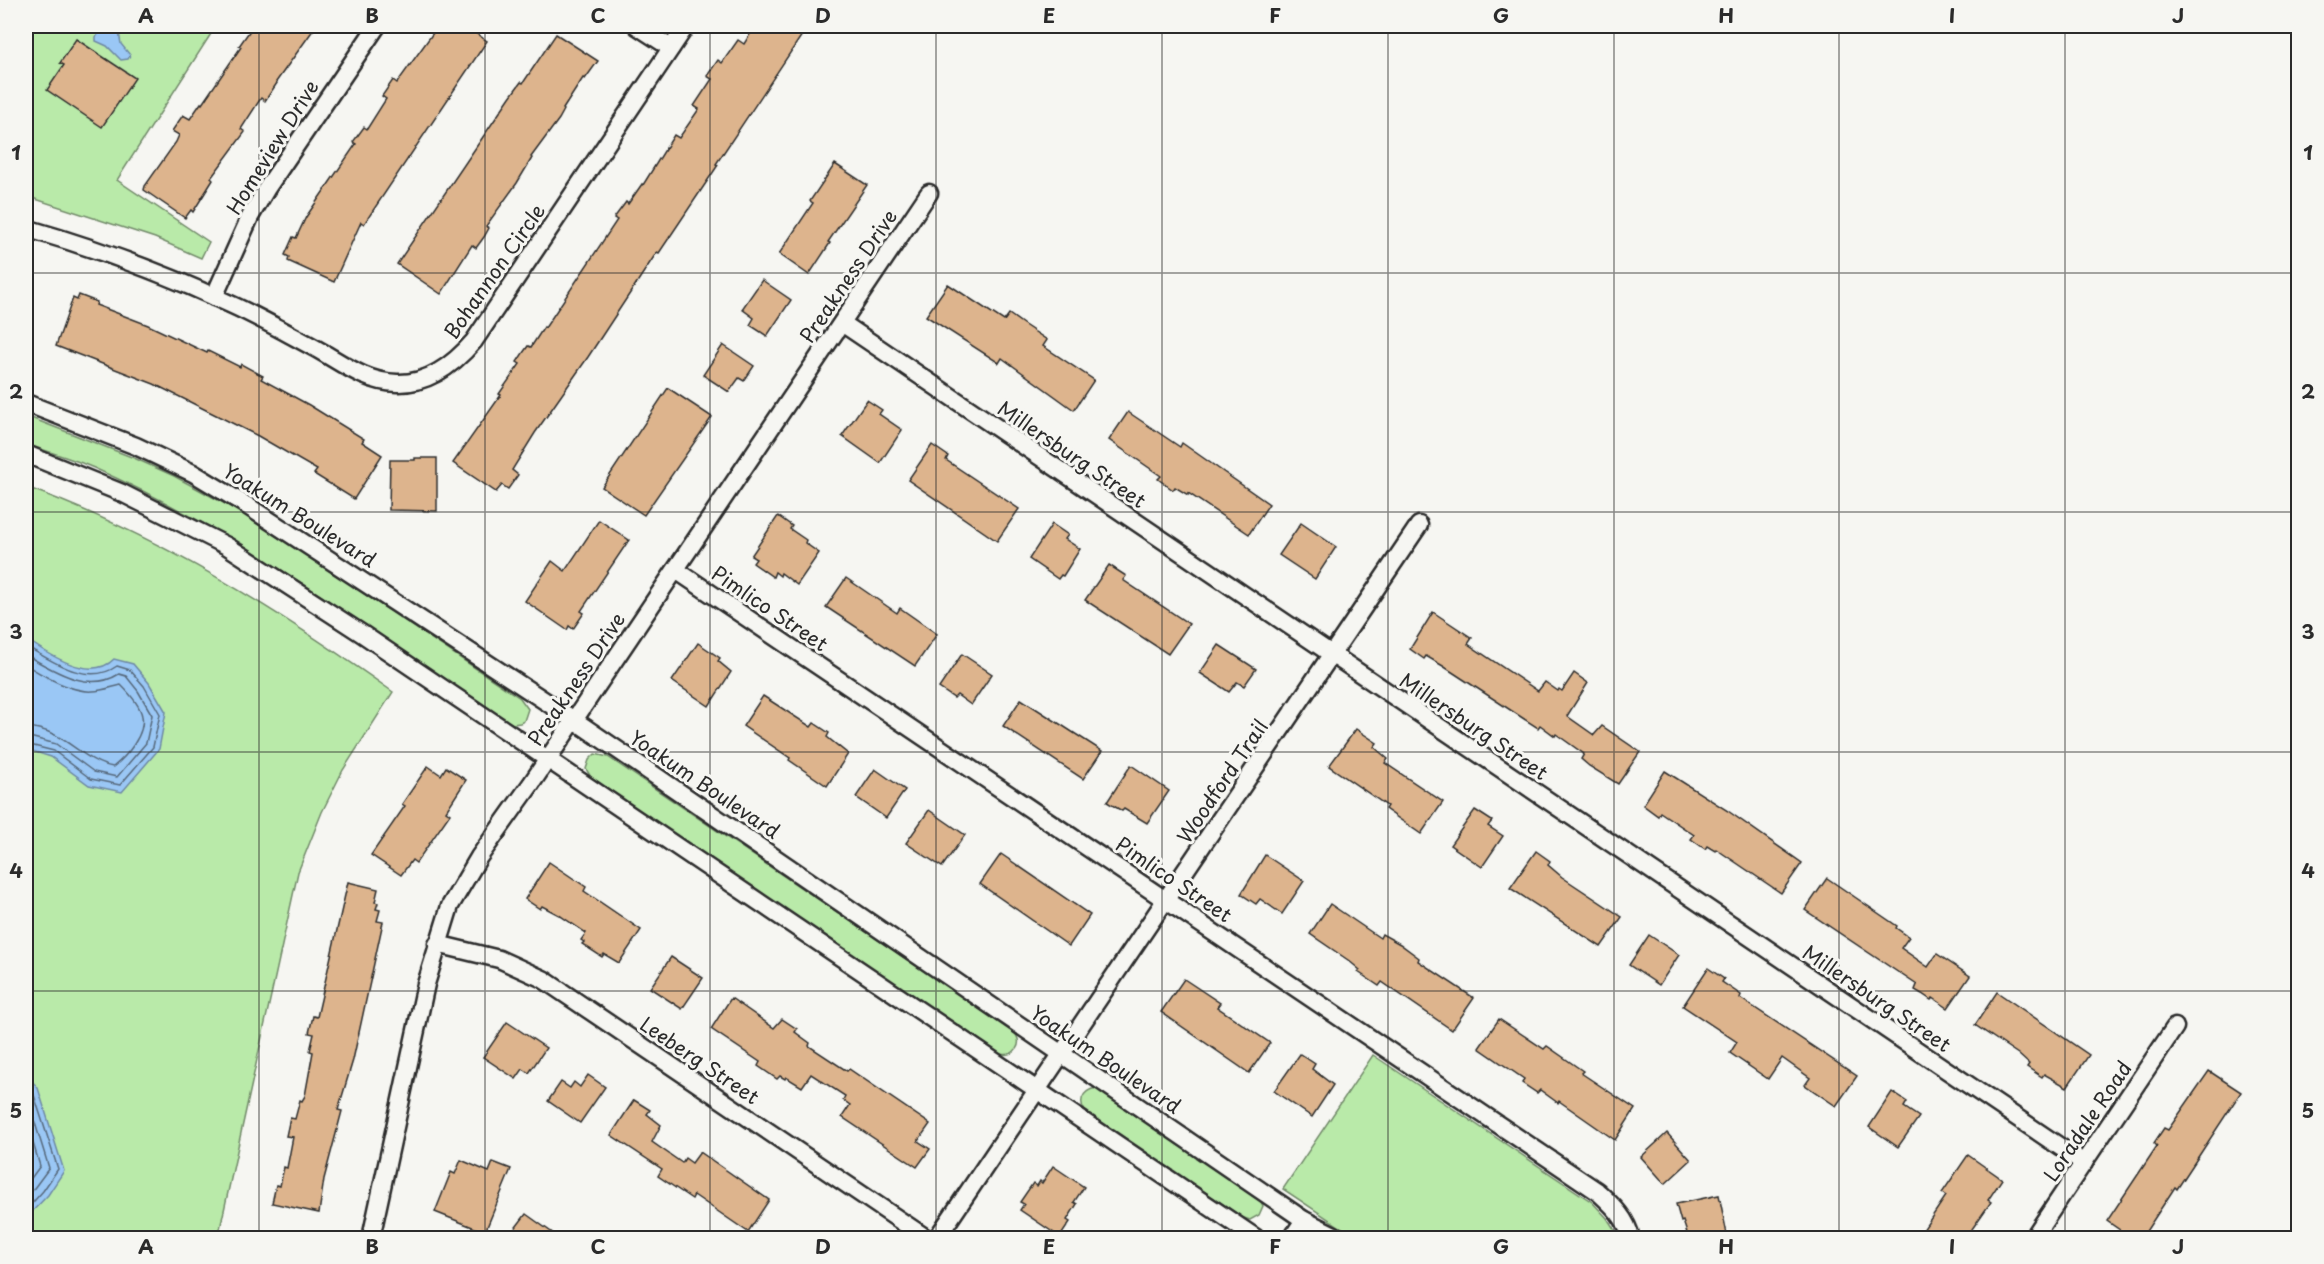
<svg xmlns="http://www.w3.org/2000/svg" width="2324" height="1264" viewBox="0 0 2324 1264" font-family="'Playpen Sans',sans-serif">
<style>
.green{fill:#b9eaa9;stroke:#728a6a;stroke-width:1.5}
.water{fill:#9ac7f5;stroke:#6e89a4;stroke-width:1.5}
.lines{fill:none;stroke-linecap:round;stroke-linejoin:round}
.shore{stroke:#57697c;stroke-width:1.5}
.building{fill:#ddb48d;stroke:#2b2b2b;stroke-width:1.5}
.street-casing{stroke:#2b2b2b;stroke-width:21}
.street{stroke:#f6f6f2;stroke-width:16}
.grid{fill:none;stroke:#2b2b2b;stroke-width:1.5;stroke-opacity:0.55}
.labels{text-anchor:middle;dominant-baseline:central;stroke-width:6;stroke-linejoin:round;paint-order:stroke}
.street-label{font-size:20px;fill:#2b2b2b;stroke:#f6f6f2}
.neatline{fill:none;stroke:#2b2b2b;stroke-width:2}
.grid-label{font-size:20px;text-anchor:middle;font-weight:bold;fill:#2b2b2b}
</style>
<rect width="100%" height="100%" fill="#f6f6f2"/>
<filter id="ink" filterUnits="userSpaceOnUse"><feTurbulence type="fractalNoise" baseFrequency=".0167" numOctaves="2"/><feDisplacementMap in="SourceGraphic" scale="12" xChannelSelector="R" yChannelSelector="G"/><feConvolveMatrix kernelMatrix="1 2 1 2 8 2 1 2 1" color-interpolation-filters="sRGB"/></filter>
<g filter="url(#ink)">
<!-- green -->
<g class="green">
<polygon points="33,26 216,26 117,180 209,242 201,258 155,238 26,196 26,36"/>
<path d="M26,416L134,458L174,476L251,518L520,698L528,709L524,721L520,723L512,724C375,634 244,534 94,468C72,458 48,452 26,444Z"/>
<path d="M26,487C159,535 279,611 393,692L343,770L322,812L298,872L218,1238H26Z"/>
<path d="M595,754L608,757L1014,1032C1024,1044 1015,1057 1000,1054L592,779L586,769L589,760Z"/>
<polygon points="1373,1055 1592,1202 1607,1218 1620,1238 1327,1238 1339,1226 1283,1189"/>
<path d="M1096,1088L1259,1198L1263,1206L1259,1215L1250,1220L1244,1218L1088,1114C1077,1104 1081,1091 1096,1088Z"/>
</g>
<!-- water -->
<g class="water">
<polygon points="102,26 118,26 121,44 130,55 128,59 121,60 107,46 96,41 96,37 102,29"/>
<path d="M26,639C48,654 91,683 114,659L133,664L149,683L166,712L159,749L122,792L89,785L51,757L26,749Z"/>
<polygon points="26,1074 38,1088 64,1171 48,1195 26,1218"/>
</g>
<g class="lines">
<!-- shore -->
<g class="shore">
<path d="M26,646C52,661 88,687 117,666L130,670L144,686L160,714L153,747L120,785L91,779L54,751L26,744"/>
<path d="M26,655C53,670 88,694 119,674L126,676L138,691L152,715L146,743L117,777L94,772L56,744L26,736"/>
<path d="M26,665C43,675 71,693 93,691C102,691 112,687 121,685C128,692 140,705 142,716C146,734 126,757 113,767C80,761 65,729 26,727"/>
<polyline points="26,1083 33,1092 58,1169 43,1191 26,1210"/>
<polyline points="26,1094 49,1168 26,1199"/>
<polyline points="26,1120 40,1166 26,1185"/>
</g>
</g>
<!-- building -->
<g class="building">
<polygon points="253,26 316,26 276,82 277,83 265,101 261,98 241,129 245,132 211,178 213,180 193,212 191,210 185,218 144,190 145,186 176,142 179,135 172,131 183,115 190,119 201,103 202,104 241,47 239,46"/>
<polygon points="438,26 465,26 487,41 364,224 361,222 334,282 288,261 289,257 285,255 293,237 296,238 306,217 356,144 353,142 364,127 367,129 386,99 382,96 393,80 397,83"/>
<polygon points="755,26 808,26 716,164 718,165 659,253 657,252 588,357 535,433 512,470 518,475 508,489 502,485 496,492 453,463 501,395 499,394 520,364 517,362 523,353 528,346 531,347 544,327 545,328 617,220 614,218 626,202 628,204 642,184 643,185 674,135 679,138 699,109 694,106 712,79 707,76 718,60 722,63 738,40 744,44"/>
<polygon points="556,34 598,61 585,79 583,78 563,109 564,110 559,119 531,157 532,158 517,183 486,226 489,228 484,237 476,248 472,245 441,294 397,264 510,97 521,82 523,83"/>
<polygon points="76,39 135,78 102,127 47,90 64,65 60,63"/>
<polygon points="835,164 867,185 828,242 830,243 809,275 779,254 813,203 810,201"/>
<polygon points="762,280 791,300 767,336 750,325 754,318 742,309"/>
<polygon points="948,284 1004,321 1009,314 1023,324 1047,340 1043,346 1094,380 1074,410 1002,358 999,363 926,316"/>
<polygon points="79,295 97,302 96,305 148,325 207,353 208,351 240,367 241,364 263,376 261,379 309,405 364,439 362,442 382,455 354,499 314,474 317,470 258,436 154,384 56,346 73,298 77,300"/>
<polygon points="723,345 754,366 744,381 739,378 729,392 703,375"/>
<polygon points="668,388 712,417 644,515 602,487"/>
<polygon points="867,400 882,410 879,414 902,430 880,463 842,436"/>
<polygon points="1128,412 1180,447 1182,443 1269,504 1249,534 1188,493 1188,495 1175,487 1173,490 1158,479 1161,476 1109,440"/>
<polygon points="932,445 948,456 946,460 1019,509 997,541 908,480"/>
<polygon points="415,458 437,458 437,511 389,510 390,460 415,460"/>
<polygon points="778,516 792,526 790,529 806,540 805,543 819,553 797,585 781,573 780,576 775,572 773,577 753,563 756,559 751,556"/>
<polygon points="599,520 629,540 581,611 584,613 573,629 569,626 567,630 525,601 552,561 565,571"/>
<polygon points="1301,523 1336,547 1315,579 1279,555"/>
<polygon points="1052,524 1068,535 1065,539 1080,549 1063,576 1061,575 1058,579 1029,559"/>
<polygon points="1109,565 1126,576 1123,580 1189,624 1168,654 1085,600"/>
<polygon points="846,578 897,613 900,608 937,634 915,666 826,607"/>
<polygon points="1433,612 1472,638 1468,644 1538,691 1545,682 1558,691 1559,689 1562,691 1574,673 1588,683 1567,716 1594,735 1602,726 1640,752 1618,784 1589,766 1581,759 1584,754 1556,734 1555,736 1540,725 1538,728 1443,666 1426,656 1424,659 1410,649"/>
<polygon points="698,643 720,658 718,661 731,672 709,706 672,681"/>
<polygon points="1219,645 1256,669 1244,686 1237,682 1229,692 1200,673"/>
<polygon points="962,654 992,674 971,705 957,695 954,698 939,688"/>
<polygon points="763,696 811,727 814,723 829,733 827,737 848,754 827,786 789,760 790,758 743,726"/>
<polygon points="1021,699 1102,751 1083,779 1003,726"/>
<polygon points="1356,729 1377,743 1374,747 1388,759 1385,763 1443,802 1421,834 1385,809 1387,806 1329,766"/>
<polygon points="1131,765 1169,791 1147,823 1124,809 1122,811 1107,802"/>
<polygon points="428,766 441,775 446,767 466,780 446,811 450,814 416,863 412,860 401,875 371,855 405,806 402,804"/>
<polygon points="875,769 905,790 886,818 856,797"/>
<polygon points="1665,771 1728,811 1802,863 1781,893 1716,849 1715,851 1707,846 1705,849 1691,839 1694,835 1660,812 1658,816 1643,805"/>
<polygon points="929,810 965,835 942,867 906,843"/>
<polygon points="1475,810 1492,821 1488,826 1503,836 1482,867 1450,845"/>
<polygon points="1536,851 1550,861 1548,865 1562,877 1622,917 1601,947 1510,888"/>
<polygon points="1001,854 1090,915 1069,946 980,884"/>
<polygon points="1265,855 1304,881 1282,914 1260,899 1256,904 1241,894"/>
<polygon points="549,862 586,887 584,891 641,930 619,963 604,954 602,957 582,944 584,942 581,940 586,933 559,915 542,906 540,909 525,899"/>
<polygon points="1827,878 1897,926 1896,928 1909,937 1901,948 1928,967 1937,954 1970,976 1948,1008 1933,998 1931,1000 1922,994 1915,990 1917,985 1805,910"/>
<polygon points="348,882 378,889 375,902 378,903 376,909 380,910 377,921 383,922 353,1060 338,1110 342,1111 324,1179 319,1213 272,1203 276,1185 280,1186 284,1167 287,1168 293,1137 286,1136 290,1118 295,1119 300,1100 302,1101 305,1096 313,1052 310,1051 314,1034 309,1033 313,1016 317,1017"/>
<polygon points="1330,904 1380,938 1382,934 1400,944 1419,958 1418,961 1474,998 1452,1030 1382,982 1379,986 1358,972 1360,970 1348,960 1310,934"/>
<polygon points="1649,935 1679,955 1659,985 1629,965"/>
<polygon points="671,957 703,978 682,1009 650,988"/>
<polygon points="1708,968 1724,979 1722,982 1741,995 1740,998 1857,1076 1836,1106 1805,1085 1810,1078 1782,1058 1768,1079 1730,1053 1737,1042 1683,1006"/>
<polygon points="1184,979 1220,1003 1217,1007 1270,1043 1249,1073 1161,1012"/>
<polygon points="1997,992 2089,1055 2067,1087 2044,1074 2042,1077 2027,1067 2029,1064 2018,1054 1975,1025"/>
<polygon points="731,998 774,1028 782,1019 797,1029 795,1032 810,1043 809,1046 847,1071 849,1069 930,1124 918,1141 930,1149 917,1167 842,1117 850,1105 843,1100 845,1096 811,1074 802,1087 786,1077 785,1079 780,1076 777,1079 758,1066 760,1062 711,1029"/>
<polygon points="1499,1019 1544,1049 1547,1046 1583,1071 1581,1073 1635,1109 1615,1140 1559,1101 1558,1103 1540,1090 1537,1093 1522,1083 1524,1079 1479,1048"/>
<polygon points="507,1022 546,1048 529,1073 523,1069 516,1079 483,1057"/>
<polygon points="1300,1054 1315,1064 1312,1069 1333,1085 1312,1117 1274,1091"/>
<polygon points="2209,1071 2241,1092 2177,1189 2175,1187 2141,1239 2133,1239 2107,1221 2157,1146 2154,1143 2164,1128 2168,1130"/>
<polygon points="588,1075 605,1087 580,1123 548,1101 561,1082 570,1088 574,1082 580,1087"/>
<polygon points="1892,1092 1907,1102 1904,1107 1919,1117 1898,1147 1869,1127"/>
<polygon points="634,1100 650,1110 647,1114 661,1125 652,1142 682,1163 685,1158 692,1163 700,1152 769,1200 748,1232 694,1195 692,1199 658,1176 662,1169 611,1135"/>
<polygon points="1667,1133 1691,1160 1665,1184 1641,1157"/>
<polygon points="1968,1155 2002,1179 1988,1200 1991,1202 1965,1239 1917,1239 1946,1196 1942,1193"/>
<polygon points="461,1160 489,1172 493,1162 511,1169 485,1232 435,1212 451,1172 455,1174"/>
<polygon points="1053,1166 1084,1187 1074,1202 1077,1204 1067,1220 1070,1222 1060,1237 1020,1210 1024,1204 1020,1202 1033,1183 1037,1186 1040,1181 1042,1183"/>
<polygon points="1719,1195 1728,1239 1689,1239 1683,1221 1681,1222 1676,1204"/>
<polygon points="526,1214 561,1239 507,1239"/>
</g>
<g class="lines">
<!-- street casing -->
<g class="street-casing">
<g id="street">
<polyline points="637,26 671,48"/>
<path d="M26,228C95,248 164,273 230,304C259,317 287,333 315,348C342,363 365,382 397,383C429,384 455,363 474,341L686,26"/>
<polyline points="214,297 250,217 267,188 377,26"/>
<polyline points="842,323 2084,1163"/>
<polyline points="26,403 136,446 193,473 246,505 574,720 1304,1220 1340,1238"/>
<polyline points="26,454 122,493 227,546 361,633 1256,1238"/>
<path d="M676,570L1597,1191C1612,1205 1626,1217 1631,1238"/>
<polyline points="437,944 499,959 543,979 926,1238"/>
<polyline points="371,1238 426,984 450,906 479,857 531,784 929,193"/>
<polyline points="937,1238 1419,525"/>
<polyline points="1292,1238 1304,1220"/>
<polyline points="2033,1238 2175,1027"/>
</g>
</g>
<!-- street -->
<use href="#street" class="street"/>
</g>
</g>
<!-- grid -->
<path class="grid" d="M259,26V1238M485,26V1238M710,26V1238M936,26V1238M1162,26V1238M1388,26V1238M1614,26V1238M1839,26V1238M2065,26V1238M26,273H2298M26,512H2298M26,752H2298M26,991H2298"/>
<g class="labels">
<!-- street labels -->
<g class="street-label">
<text transform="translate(272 147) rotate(-58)">Homeview Drive</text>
<text transform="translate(494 271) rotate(-55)">Bohannon Circle</text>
<text transform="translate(848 276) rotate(-56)">Preakness Drive</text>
<text transform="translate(1072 454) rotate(34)">Millersburg Street</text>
<text transform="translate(300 515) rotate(32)">Yoakum Boulevard</text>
<text transform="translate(770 608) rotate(34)">Pimlico Street</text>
<text transform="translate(576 679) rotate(-56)">Preakness Drive</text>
<text transform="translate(1474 726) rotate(34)">Millersburg Street</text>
<text transform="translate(1222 781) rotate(-56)">Woodford Trail</text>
<text transform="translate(705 784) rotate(34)">Yoakum Boulevard</text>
<text transform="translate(1174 879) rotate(34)">Pimlico Street</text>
<text transform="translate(1877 998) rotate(34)">Millersburg Street</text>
<text transform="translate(1106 1059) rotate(34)">Yoakum Boulevard</text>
<text transform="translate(700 1060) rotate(34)">Leeberg Street</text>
<text transform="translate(2087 1121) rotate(-56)">Loradale Road</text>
</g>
</g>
<!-- margin -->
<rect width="2324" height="1264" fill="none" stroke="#f6f6f2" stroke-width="66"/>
<rect x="33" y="33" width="2258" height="1198" class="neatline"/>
<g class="grid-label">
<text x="146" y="23">A</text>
<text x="372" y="23">B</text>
<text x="598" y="23">C</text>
<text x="823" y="23">D</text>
<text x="1049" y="23">E</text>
<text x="1275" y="23">F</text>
<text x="1501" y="23">G</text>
<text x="1726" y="23">H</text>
<text x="1952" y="23">I</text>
<text x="2178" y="23">J</text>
<text x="16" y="160">1</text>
<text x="2308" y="160">1</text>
<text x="16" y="399">2</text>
<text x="2308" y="399">2</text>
<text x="16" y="639">3</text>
<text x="2308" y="639">3</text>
<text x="16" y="878">4</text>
<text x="2308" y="878">4</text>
<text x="16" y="1118">5</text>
<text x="2308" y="1118">5</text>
<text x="146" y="1254">A</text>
<text x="372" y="1254">B</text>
<text x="598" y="1254">C</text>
<text x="823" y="1254">D</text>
<text x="1049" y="1254">E</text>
<text x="1275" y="1254">F</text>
<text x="1501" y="1254">G</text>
<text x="1726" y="1254">H</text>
<text x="1952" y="1254">I</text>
<text x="2178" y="1254">J</text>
</g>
</svg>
